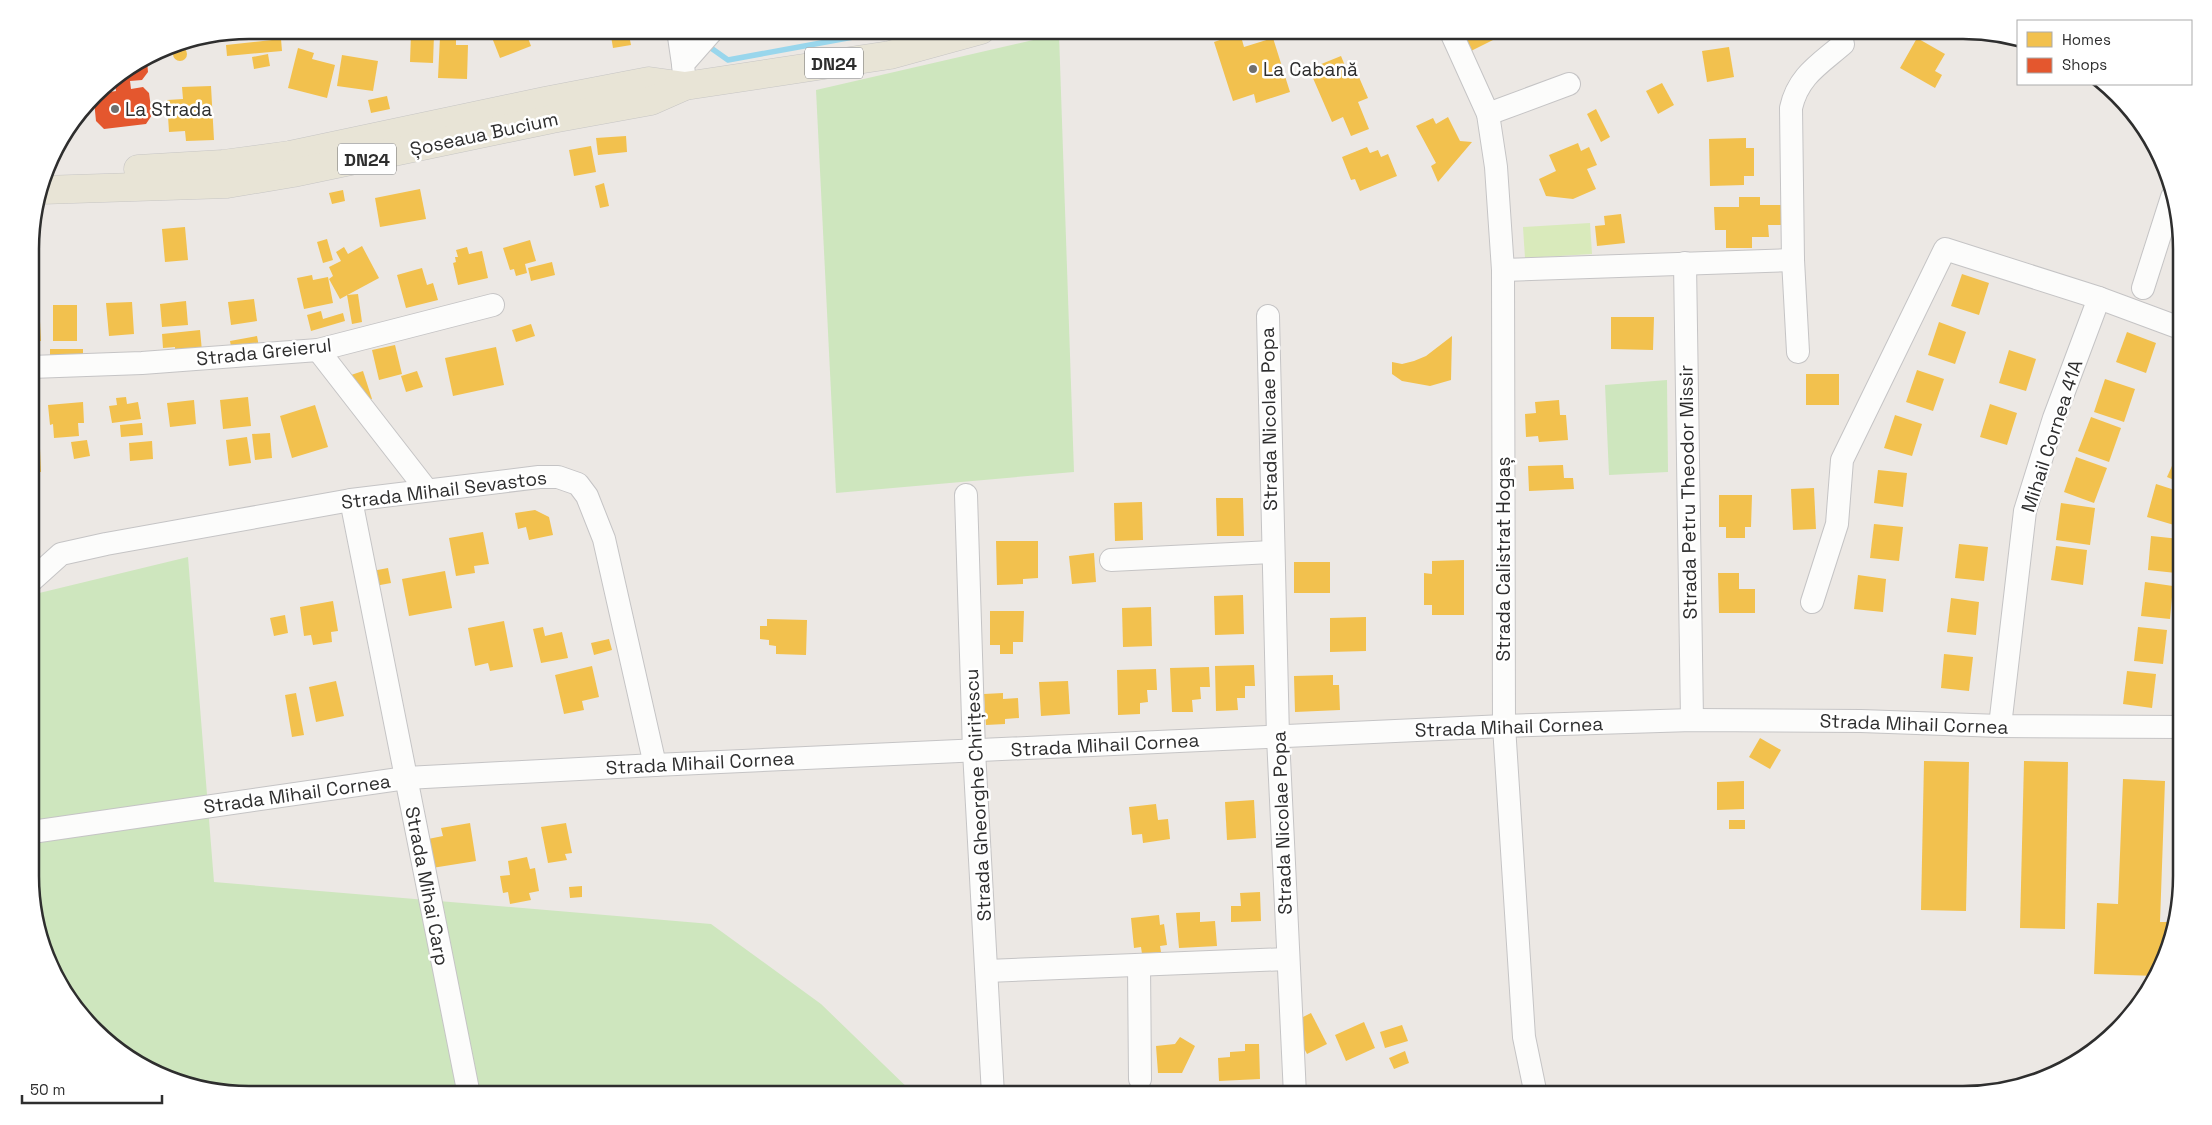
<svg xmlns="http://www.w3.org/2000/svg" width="2212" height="1125" viewBox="0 0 2212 1125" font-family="'Space Grotesk',sans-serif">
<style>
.green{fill:#cee6be}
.pitch{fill:#d9eabb}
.homes{fill:#f2c14e}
.shops{fill:#e4572e}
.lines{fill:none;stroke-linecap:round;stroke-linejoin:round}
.stream{stroke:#99d6ec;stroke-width:5.5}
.minor-casing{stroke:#c5c4c5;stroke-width:24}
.major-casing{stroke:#c6c5c4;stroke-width:29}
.minor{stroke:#fcfcfb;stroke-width:22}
.major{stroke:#e8e4d6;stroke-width:28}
.poi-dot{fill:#706f6e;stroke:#fff;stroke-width:2}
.labels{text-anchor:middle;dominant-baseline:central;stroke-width:5;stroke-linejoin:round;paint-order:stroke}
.shield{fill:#fff;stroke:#6d6d6d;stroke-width:1}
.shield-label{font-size:18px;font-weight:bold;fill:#2e2e2e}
.poi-label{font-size:19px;fill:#2e2e2e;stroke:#fff;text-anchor:start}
.street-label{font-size:19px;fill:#2e2e2e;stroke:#fff}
.rim{fill:none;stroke:#2e2e2e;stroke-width:2.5}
</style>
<rect width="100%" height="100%" fill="#ece8e4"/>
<!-- green -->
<g class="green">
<polygon points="1059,34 1074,472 836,493 816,90"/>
<polygon points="1667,380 1668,472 1609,475 1605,385"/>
<polygon points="188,557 214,882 711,924 821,1004 915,1095 248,1095 151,1072 75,1009 47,960 32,906 31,595"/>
</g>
<!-- pitch -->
<polygon class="pitch" points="1590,223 1592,254 1525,258 1523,227"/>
<!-- homes -->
<g class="homes">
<polygon points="304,30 321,30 320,34"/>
<polygon points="489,30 525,30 531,46 500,58"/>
<polygon points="610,30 628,30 631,45 613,48"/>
<polygon points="1471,30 1498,30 1500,33 1492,37 1493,40 1471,51 1464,37 1473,32"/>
<polygon points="1240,33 1244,47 1273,38 1290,92 1256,103 1254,94 1233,101 1214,42"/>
<polygon points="411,34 434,35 433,63 410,62"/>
<polygon points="440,37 456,38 456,45 468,45 467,79 438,78"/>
<polygon points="1917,38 1945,54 1935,71 1942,75 1935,88 1900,68"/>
<polygon points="281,39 282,51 227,56 226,45"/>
<circle cx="180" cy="54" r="7"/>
<polygon points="1729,47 1734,77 1707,82 1702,51"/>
<polygon points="298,48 314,53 312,59 335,65 327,98 288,88"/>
<polygon points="268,54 270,66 254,69 252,57"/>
<polygon points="342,55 378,61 373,91 337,86"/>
<polygon points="1341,56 1350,78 1358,75 1368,98 1358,102 1369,129 1351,136 1343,117 1332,122 1309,69"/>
<polygon points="1662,83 1674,105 1658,114 1646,91"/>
<polygon points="211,86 214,140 186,141 185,131 169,132 167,100 183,99 182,87"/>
<polygon points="387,96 390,109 371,113 368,100"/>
<polygon points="1596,109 1610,137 1601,142 1587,114"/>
<polygon points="1448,117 1460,141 1472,142 1438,182 1431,166 1436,163 1416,126 1433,118 1436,124"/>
<polygon points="626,136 627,152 598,155 596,138"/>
<polygon points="1746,138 1746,148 1754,148 1754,176 1744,176 1744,185 1710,186 1709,139"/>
<polygon points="1578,143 1581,151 1589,147 1597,165 1587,169 1596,189 1573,199 1546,196 1539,179 1556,171 1549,155"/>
<polygon points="591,146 596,172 574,176 569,150"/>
<polygon points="1367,147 1370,153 1378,150 1381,157 1388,154 1397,176 1360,191 1355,179 1351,180 1342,157"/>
<polygon points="604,183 609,206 600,208 595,186"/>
<polygon points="420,189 426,219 380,227 375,198"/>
<polygon points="343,190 345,201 332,204 329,193"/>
<polygon points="1739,197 1760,197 1760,205 1781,205 1781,225 1768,225 1769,237 1752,237 1752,248 1726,248 1726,230 1715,230 1714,207 1739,207"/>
<polygon points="1621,214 1625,243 1597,246 1595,226 1605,225 1604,216"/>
<polygon points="185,227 188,260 165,262 162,229"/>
<polygon points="327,239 333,260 323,263 317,242"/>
<polygon points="530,240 536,261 525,264 527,273 516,276 514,269 510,270 503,248"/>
<polygon points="362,246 379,278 340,299 329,279 333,276 329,267 341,261 336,252 344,247 348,254"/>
<polygon points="467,247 469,254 482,251 488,278 458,285 453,263 456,262 455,257 458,257 456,250"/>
<polygon points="552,262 555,275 531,281 528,268"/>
<polygon points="422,268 427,285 433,283 438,300 406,308 397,275"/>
<polygon points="1962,274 1989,283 1979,315 1951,306"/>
<polygon points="312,275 313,280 328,277 333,303 304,309 297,278"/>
<polygon points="358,294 362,322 352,324 347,295"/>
<polygon points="254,299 257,321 231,325 228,302"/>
<polygon points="186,301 188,325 162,327 160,304"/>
<polygon points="132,302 134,334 109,336 106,303"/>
<rect x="53" y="305" width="24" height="36"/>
<polygon points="321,311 323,319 343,313 345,321 311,331 307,315"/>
<polygon points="1611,317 1654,317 1653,350 1611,349"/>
<polygon points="31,322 40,322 41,341 31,341"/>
<polygon points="1939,322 1966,332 1955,364 1928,355"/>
<polygon points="531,324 535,336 516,342 512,330"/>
<polygon points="200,330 202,351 175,353 175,347 163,348 162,334"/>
<polygon points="2127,332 2156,343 2146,373 2116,362"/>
<polygon points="257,336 259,347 232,352 230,341"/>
<polygon points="1452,336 1451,380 1430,386 1402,381 1392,374 1392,362 1402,364 1414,361 1426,356"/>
<polygon points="395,345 402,374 379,380 372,350"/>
<polygon points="496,347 504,385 453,396 445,358"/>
<rect x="50" y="349" width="33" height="11"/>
<polygon points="2009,350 2036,359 2026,391 1999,383"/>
<polygon points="1917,370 1944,379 1933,411 1906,402"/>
<polygon points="363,371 372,399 360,403 351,375"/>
<polygon points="417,371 423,387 406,392 401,376"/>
<rect x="1806" y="374" width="33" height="31"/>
<polygon points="2105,379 2135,389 2124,422 2094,412"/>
<polygon points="126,397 127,404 138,402 141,419 112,423 109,406 117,405 116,398"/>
<polygon points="248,397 251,426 223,429 220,400"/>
<polygon points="194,400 196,424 170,427 167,403"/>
<polygon points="1559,400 1560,415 1566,415 1568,440 1539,442 1538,436 1526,437 1525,414 1536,413 1535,402"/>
<polygon points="83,402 84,423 78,423 79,436 54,438 53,424 50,425 48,405"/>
<polygon points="1990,404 2017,413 2007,445 1980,437"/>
<polygon points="315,405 328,447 292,458 280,416"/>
<polygon points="31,413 37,414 36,441 31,441"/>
<polygon points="1895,415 1922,424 1912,456 1884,448"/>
<polygon points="2091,417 2121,428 2109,462 2078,451"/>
<polygon points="142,423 143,435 121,437 120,425"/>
<polygon points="270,433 272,458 255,460 252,434"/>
<polygon points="247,437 251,463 229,466 226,440"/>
<polygon points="87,440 90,456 74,459 71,442"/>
<polygon points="152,441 153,459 130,461 129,443"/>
<polygon points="2181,446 2181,483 2167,477"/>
<polygon points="31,449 40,449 41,472 31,472"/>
<polygon points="2076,457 2107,468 2094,503 2064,492"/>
<polygon points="1563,465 1564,478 1573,478 1574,489 1529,491 1528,466"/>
<polygon points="1878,470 1907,473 1903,507 1874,503"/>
<polygon points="2156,484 2181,492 2181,503 2174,525 2147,517"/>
<polygon points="1814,488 1816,529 1793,530 1791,489"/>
<polygon points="1719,495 1752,495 1751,527 1745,527 1745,538 1726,538 1726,527 1719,527"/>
<polygon points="1216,498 1243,498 1244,536 1217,536"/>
<polygon points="1142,502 1143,540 1115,541 1114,503"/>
<polygon points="2061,503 2095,508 2090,545 2056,540"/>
<polygon points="535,510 549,517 553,535 529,540 526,527 518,529 515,513"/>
<polygon points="1874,524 1903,527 1899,561 1870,558"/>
<polygon points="483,532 489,564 474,566 475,573 456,576 449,538"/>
<polygon points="2151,536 2180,539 2176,573 2148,570"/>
<polygon points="996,541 1038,541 1038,578 1023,579 1023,584 997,585"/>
<polygon points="1959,544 1988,547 1984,581 1955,578"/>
<polygon points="2056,546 2087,550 2083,585 2051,580"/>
<polygon points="1094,553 1096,582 1072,584 1069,556"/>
<polygon points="1464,560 1464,615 1432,615 1432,605 1424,605 1424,573 1432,574 1432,561"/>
<rect x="1294" y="562" width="36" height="31"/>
<polygon points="388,568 391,583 375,586 372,571"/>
<polygon points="445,571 452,608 409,616 402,579"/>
<polygon points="1718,573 1739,573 1739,589 1755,589 1755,613 1719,613"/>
<polygon points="1858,575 1886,579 1883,612 1854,609"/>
<polygon points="2145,582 2173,586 2170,619 2141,616"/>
<polygon points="1243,595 1244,634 1215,635 1214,596"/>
<polygon points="1951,598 1979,602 1976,635 1947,632"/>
<polygon points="333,601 338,631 331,632 332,642 313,645 311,635 304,636 300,607"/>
<polygon points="1151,607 1152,646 1123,647 1122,608"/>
<polygon points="990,611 1024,611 1023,642 1013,642 1013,654 1000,654 1000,645 990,645"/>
<polygon points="285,615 288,633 274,636 270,618"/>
<polygon points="1366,617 1366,651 1330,652 1330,618"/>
<polygon points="767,619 807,620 806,655 776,654 776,646 769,645 769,640 760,639 760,626 767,626"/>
<polygon points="504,621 513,667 490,671 488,663 475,666 468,628"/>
<polygon points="543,627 545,636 562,632 568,658 541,663 533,629"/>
<polygon points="2138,627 2167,630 2163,664 2134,661"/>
<polygon points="609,639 612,650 594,655 591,643"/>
<polygon points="1944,654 1973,657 1969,691 1941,688"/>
<polygon points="1254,665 1255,686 1245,686 1245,698 1237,698 1238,710 1216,711 1215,666"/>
<polygon points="592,666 599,697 582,701 584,710 564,714 555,675"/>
<polygon points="1209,667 1210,687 1200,687 1201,699 1192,700 1193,712 1172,712 1170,668"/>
<polygon points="1156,669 1157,690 1147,690 1148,702 1140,703 1140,714 1118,715 1117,670"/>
<polygon points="2127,671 2156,674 2152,708 2123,704"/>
<polygon points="1333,675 1333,685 1339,685 1340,710 1295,712 1294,676"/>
<polygon points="336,681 344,716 316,722 309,687"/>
<polygon points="1068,681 1070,714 1041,716 1039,682"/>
<polygon points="296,693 304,735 292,737 285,695"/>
<polygon points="1003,693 1003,699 1018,698 1019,718 1005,719 1005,724 986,725 984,694"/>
<polygon points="1760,738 1781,750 1770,769 1749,757"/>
<polygon points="1924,761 1969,762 1966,911 1921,910"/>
<polygon points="2024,761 2068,762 2065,929 2020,928"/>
<polygon points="2123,779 2165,781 2160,922 2171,922 2157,976 2094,974 2097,903 2118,904"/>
<polygon points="1744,781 1744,809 1717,810 1717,782"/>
<polygon points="1254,800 1256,838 1227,840 1225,802"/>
<polygon points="1156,804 1158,820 1168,819 1170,839 1143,843 1142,834 1132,835 1129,807"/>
<rect x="1729" y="820" width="16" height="9"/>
<polygon points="470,823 476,861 432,868 428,839 443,836 441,828"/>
<polygon points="566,823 572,853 565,854 567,860 548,863 541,827"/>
<polygon points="527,857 530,869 535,868 539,891 529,893 531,900 510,904 508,892 503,893 500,876 510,875 508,861"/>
<polygon points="582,886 582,897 570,898 569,887"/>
<polygon points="1260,892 1261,921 1231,922 1231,906 1241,906 1240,893"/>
<polygon points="1200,912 1200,922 1215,921 1217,946 1179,948 1176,913"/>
<polygon points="1159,915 1160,925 1164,924 1167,945 1160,946 1161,952 1142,954 1141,947 1134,948 1131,918"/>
<polygon points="1311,1013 1327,1044 1307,1054 1291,1023"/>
<polygon points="1364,1022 1375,1048 1346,1061 1335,1035"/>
<polygon points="1402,1025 1408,1041 1385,1048 1380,1032"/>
<polygon points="1180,1037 1195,1046 1182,1073 1158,1073 1156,1046 1175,1044"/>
<polygon points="1245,1044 1259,1044 1260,1079 1219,1081 1218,1058 1230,1057 1230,1052 1245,1051"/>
<polygon points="1405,1051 1409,1063 1394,1069 1389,1058"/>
</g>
<!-- shops -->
<polygon class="shops" points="144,59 147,61 148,72 142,80 130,81 131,89 143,87 149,93 152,115 146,124 104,129 96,121 94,101 97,94 116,91 115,84 104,85"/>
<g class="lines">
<!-- stream -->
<polyline class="stream" points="711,48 728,60 875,33 884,30"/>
<!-- minor casing -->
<g class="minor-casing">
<g id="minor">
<polyline points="678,30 683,64"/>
<polyline points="1450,30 1488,114 1496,167 1503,270 1504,726 1524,1037 1536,1095"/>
<polyline points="685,86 683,64 713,30"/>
<polyline points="1488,114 1569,84"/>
<polyline points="1685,263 1692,720"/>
<polyline points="1503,270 1793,260"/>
<polyline points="2143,288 2172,197"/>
<polyline points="1268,316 1278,737 1295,1095"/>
<polyline points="318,350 426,489"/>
<path d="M1798,352L1793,260L1791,108C1798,76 1820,64 1843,44"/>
<polyline points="31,367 142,363 318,350 493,305"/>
<polyline points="966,495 974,751 993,1095"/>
<polyline points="351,500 469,1095"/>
<polyline points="1111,560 1272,552"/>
<polyline points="31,581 61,554 106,544 351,500 539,477 558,477 578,484 587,496 604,539 655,765"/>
<polyline points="1812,602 1837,524 1842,460 1945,249 2099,298 2180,328"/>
<polyline points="2000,726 2025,511 2054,418 2099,298"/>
<polyline points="32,832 406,778 655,765 1504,726 1692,720 1861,721 2000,726 2182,727"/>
<polyline points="1139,965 1140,1079"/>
<polyline points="987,971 1287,959"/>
</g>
</g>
<!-- major casing -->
<g class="major-casing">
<g id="major">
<polyline points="138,169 223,164 290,155 545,101 649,81 685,86"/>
<polyline points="42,190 227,184 293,173 552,119 651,101 685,86 890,55 981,30"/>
</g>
</g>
<!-- minor -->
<use href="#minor" class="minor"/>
<!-- major -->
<use href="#major" class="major"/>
</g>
<!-- markers -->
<g class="poi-dot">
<circle cx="1253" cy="69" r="5"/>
<circle cx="115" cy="109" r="5"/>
</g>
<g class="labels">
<!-- shield labels -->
<g class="shield">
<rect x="805" y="47.5" width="58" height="31" rx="4"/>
<rect x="338" y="143.5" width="58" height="31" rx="4"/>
</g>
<g class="shield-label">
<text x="834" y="63">DN24</text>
<text x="367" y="159">DN24</text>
</g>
<!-- poi labels -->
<g class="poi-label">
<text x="1263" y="69">La Cabană</text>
<text x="125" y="109">La Strada</text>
</g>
<!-- street labels -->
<g class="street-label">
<text transform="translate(484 134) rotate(-12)">Șoseaua Bucium</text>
<text transform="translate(264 352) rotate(-6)">Strada Greierul</text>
<text transform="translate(1269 419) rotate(-91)">Strada Nicolae Popa</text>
<text transform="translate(2052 436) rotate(-72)">Mihail Cornea 41A</text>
<text transform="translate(444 490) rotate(-7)">Strada Mihail Sevastos</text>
<text transform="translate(1688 492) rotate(-91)">Strada Petru Theodor Missir</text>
<text transform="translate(1503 559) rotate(-90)">Strada Calistrat Hogaș</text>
<text transform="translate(1914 724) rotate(2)">Strada Mihail Cornea</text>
<text transform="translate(1509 727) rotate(-2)">Strada Mihail Cornea</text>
<text transform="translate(1105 745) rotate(-3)">Strada Mihail Cornea</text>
<text transform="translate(700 763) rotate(-3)">Strada Mihail Cornea</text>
<text transform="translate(297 794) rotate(-8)">Strada Mihail Cornea</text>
<text transform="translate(978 795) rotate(-93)">Strada Gheorghe Chirițescu</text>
<text transform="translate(1282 823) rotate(-92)">Strada Nicolae Popa</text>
<text transform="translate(427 886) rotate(79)">Strada Mihai Carp</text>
</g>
</g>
<!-- crop -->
<path d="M0 0H2212V1125H0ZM249 39H1963A210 210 0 0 1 2173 249V876A210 210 0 0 1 1963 1086H249A210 210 0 0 1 39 876V249A210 210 0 0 1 249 39Z" fill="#fff" fill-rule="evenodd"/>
<path class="rim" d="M249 39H1963A210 210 0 0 1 2173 249V876A210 210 0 0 1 1963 1086H249A210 210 0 0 1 39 876V249A210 210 0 0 1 249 39Z"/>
<!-- legend -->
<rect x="2017" y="20" width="175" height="65" fill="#ffffff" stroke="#ababab"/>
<rect x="2027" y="32" width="25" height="15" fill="#f2c14e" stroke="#ababab"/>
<text x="2062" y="45" font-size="15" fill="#2e2e2e">Homes</text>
<rect x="2027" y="58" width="25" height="15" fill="#e4572e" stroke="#ababab"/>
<text x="2062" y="70" font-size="15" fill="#2e2e2e">Shops</text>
<!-- scale -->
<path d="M22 1095v8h140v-8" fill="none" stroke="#2e2e2e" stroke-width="2.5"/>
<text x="30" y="1095" font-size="15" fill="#2e2e2e" stroke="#ffffff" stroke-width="4" paint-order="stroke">50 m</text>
</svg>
